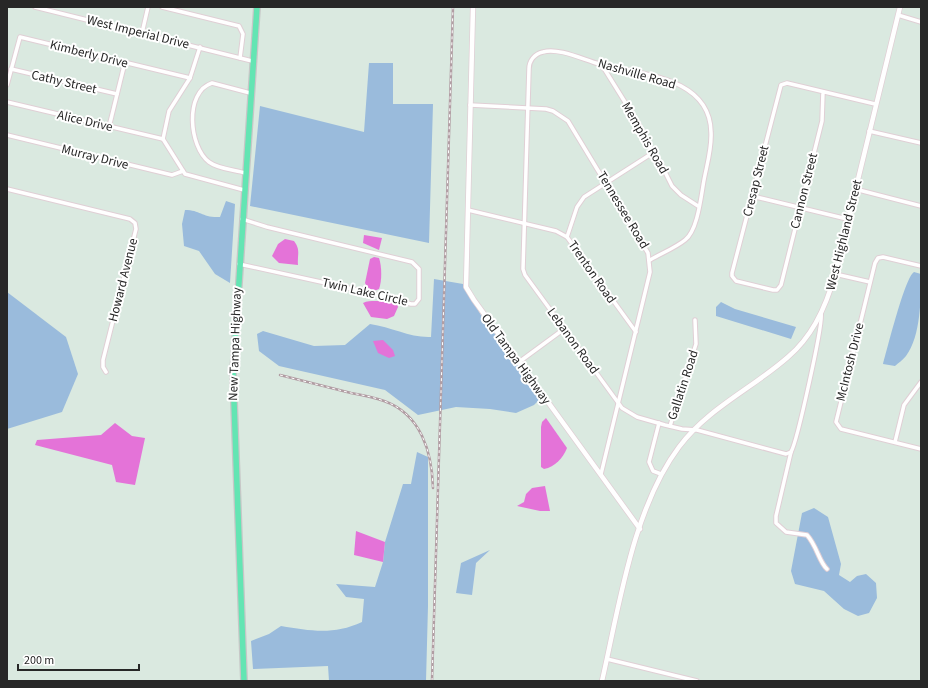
<svg xmlns="http://www.w3.org/2000/svg" width="928" height="688" viewBox="0 0 928 688" font-family="'Source Sans 3',sans-serif">
<style>
.green{fill:#9abbdc}
.water{fill:#e473d8}
.lines{fill:none;stroke-linecap:round;stroke-linejoin:round}
.street-casing{stroke:#e0cfd5;stroke-width:5.5}
.secondary-casing{stroke:#e0cfd5;stroke-width:6}
.primary-casing{stroke:#c7c7c7;stroke-width:8}
.street{stroke:#fff;stroke-width:3.5}
.secondary{stroke:#fff;stroke-width:4.5}
.primary{stroke:#63e5b3;stroke-width:5.5}
.rail-casing{stroke:#b19da3;stroke-width:2.5}
.rail{stroke:#fff;stroke-width:1;stroke-dasharray:3;stroke-linecap:butt}
.labels{text-anchor:middle;dominant-baseline:central;stroke-width:4;stroke-linejoin:round;paint-order:stroke}
.street-label{font-size:13px;fill:#272727;stroke:#fff}
</style>
<rect width="100%" height="100%" fill="#dae9e0"/>
<!-- green -->
<g class="green">
<polygon points="369,63 393,63 393,104 433,104 429,243 250,206 260,106 364,132"/>
<path d="M226,201L235,204L230,283L215,274L199,251L184,246L182,224L185,210C201,210 202,218 220,217Z"/>
<path d="M914,272L921,274C921,298 921,336 906,356C903,360 898,363 895,366L883,364C887,350 905,277 914,272Z"/>
<path d="M434,279L463,284L482,317L542,397L534,405L516,413L490,409L456,407L418,415L385,390L279,366L259,351L257,334L263,331L314,346L345,345L370,324C392,327 410,338 431,337Z"/>
<polygon points="7,292 66,337 78,374 62,412 7,429"/>
<polygon points="721,302 735,309 796,327 791,339 716,316 716,307"/>
<path d="M417,452L428,457V606L426,681H329L328,666L253,669L251,641L269,634L281,626C311,631 334,635 362,622L364,599L346,597L336,584L375,587L383,562L385,542L403,484H411Z"/>
<polygon points="814,508 828,517 841,564 839,575 850,582 857,576 866,574 876,583 877,598 869,613 858,616 844,609 824,591 795,584 791,571 802,513"/>
<polygon points="490,550 476,563 472,595 456,593 461,563"/>
</g>
<!-- water -->
<g class="water">
<polygon points="364,235 382,238 379,250 363,243"/>
<path d="M285,239L294,241C301,250 297,255 298,265L279,263L272,256L278,244Z"/>
<path d="M374,257L379,258C382,267 382,281 379,289L374,291L367,287L365,283L370,259Z"/>
<path d="M386,299L397,303L398,307L394,316L387,319L371,317L363,303C371,299 379,303 386,299Z"/>
<polygon points="383,340 393,350 395,356 389,358 378,353 373,341"/>
<path d="M546,418L567,448C563,458 555,467 544,469L541,467V427L542,422Z"/>
<polygon points="115,423 132,436 145,438 135,485 116,482 112,465 35,445 37,440 101,435"/>
<polygon points="545,486 550,511 540,511 517,506 524,502 526,494 532,488"/>
<polygon points="356,531 385,542 383,562 354,555"/>
</g>
<g class="lines">
<!-- street casing -->
<g class="street-casing">
<g id="street">
<polyline points="35,7 252,61"/>
<polyline points="162,7 239,26 243,34 240,58"/>
<polyline points="898,15 921,22"/>
<polyline points="142,33 148,7"/>
<polyline points="600,65 605,70 638,123 650,146 651,154 660,162 672,186 681,195 698,206"/>
<polyline points="11,69 117,94"/>
<polyline points="7,85 20,37 190,78"/>
<polyline points="823,92 822,121 781,285 777,290 773,290 736,281 732,276 732,273 781,85 787,83 875,104"/>
<polyline points="7,102 163,139"/>
<polyline points="470,105 546,109 553,111 568,121 648,253 650,272 601,474"/>
<polyline points="109,127 125,62"/>
<polyline points="869,131 921,143"/>
<polyline points="7,135 172,175 183,171"/>
<polyline points="163,139 185,174 244,190"/>
<polyline points="163,139 169,111 190,78 200,47"/>
<path d="M245,173C235,170 218,169 209,162C189,147 184,92 212,83L250,93"/>
<polyline points="7,189 130,219 135,223 136,229 103,360 103,367 106,372"/>
<polyline points="855,189 921,206"/>
<polyline points="752,196 847,219"/>
<polyline points="468,210 556,231 567,237 636,332"/>
<polyline points="567,237 577,207 584,197 651,154"/>
<path d="M650,260C662,253 675,248 685,240C698,230 701,196 704,180C707,164 712,148 711,132C710,76 638,74 599,64C584,60 558,47 543,52C534,54 529,61 529,69L523,269L525,275L622,408L637,417L665,425L682,429L697,430L786,454L791,452C797,442 824,321 821,313"/>
<polyline points="239,264 371,293 411,304 415,304 419,299 419,269 412,262 267,227 242,219"/>
<polyline points="921,266 883,257 878,258 875,263 836,422 841,429 921,449"/>
<polyline points="835,274 870,282"/>
<polyline points="519,362 564,329"/>
<polyline points="659,423 649,462 653,471 661,474"/>
<polyline points="670,426 696,344 695,320"/>
<polyline points="895,442 904,405 921,382"/>
<path d="M791,452L776,516V523L786,532L807,535C817,546 819,562 827,569"/>
<polyline points="607,659 697,681"/>
</g>
</g>
<!-- secondary casing -->
<g class="secondary-casing">
<g id="secondary">
<polyline points="473,7 466,287 474,300 640,529"/>
<path d="M602,681C619,607 633,508 679,447C708,408 753,388 788,357C813,336 827,304 835,274L900,7"/>
</g>
</g>
<!-- primary casing -->
<g class="primary-casing">
<polyline id="primary" points="244,681 233,374 257,7"/>
</g>
<!-- street -->
<use href="#street" class="street"/>
<!-- secondary -->
<use href="#secondary" class="secondary"/>
<!-- primary -->
<use href="#primary" class="primary"/>
<!-- rail casing -->
<g class="rail-casing">
<g id="rail">
<path d="M280,375C303,381 327,387 351,393C362,395 373,397 384,401C421,414 432,452 433,488"/>
<polyline points="432,681 453,7"/>
</g>
</g>
<!-- rail -->
<use href="#rail" class="rail"/>
</g>
<g class="labels">
<!-- street labels -->
<g class="street-label">
<text transform="translate(138 32) rotate(14)">West Imperial Drive</text>
<text transform="translate(89 54) rotate(14)">Kimberly Drive</text>
<text transform="translate(637 74) rotate(16)">Nashville Road</text>
<text transform="translate(64 82) rotate(13)">Cathy Street</text>
<text transform="translate(85 121) rotate(13)">Alice Drive</text>
<text transform="translate(645 138) rotate(60)">Memphis Road</text>
<text transform="translate(95 157) rotate(14)">Murray Drive</text>
<text transform="translate(756 181) rotate(-76)">Cresap Street</text>
<text transform="translate(804 191) rotate(-76)">Cannon Street</text>
<text transform="translate(623 210) rotate(59)">Tennessee Road</text>
<text transform="translate(844 235) rotate(-76)">West Highland Street</text>
<text transform="translate(592 272) rotate(55)">Trenton Road</text>
<text transform="translate(123 280) rotate(-76)">Howard Avenue</text>
<text transform="translate(365 292) rotate(13)">Twin Lake Circle</text>
<text transform="translate(573 341) rotate(54)">Lebanon Road</text>
<text transform="translate(235 344) rotate(-88)">New Tampa Highway</text>
<text transform="translate(516 359) rotate(54)">Old Tampa Highway</text>
<text transform="translate(850 362) rotate(-76)">McIntosh Drive</text>
<text transform="translate(683 385) rotate(-72)">Gallatin Road</text>
</g>
</g>
<!-- border -->
<rect width="928" height="688" fill="none" stroke="#272727" stroke-width="16"/>
<!-- scale -->
<path d="M18 664v6h121v-6" fill="none" stroke="#272727" stroke-width="2"/>
<text x="24" y="664" font-size="12" fill="#272727" stroke="#ffffff" stroke-width="3" paint-order="stroke">200 m</text>
</svg>
